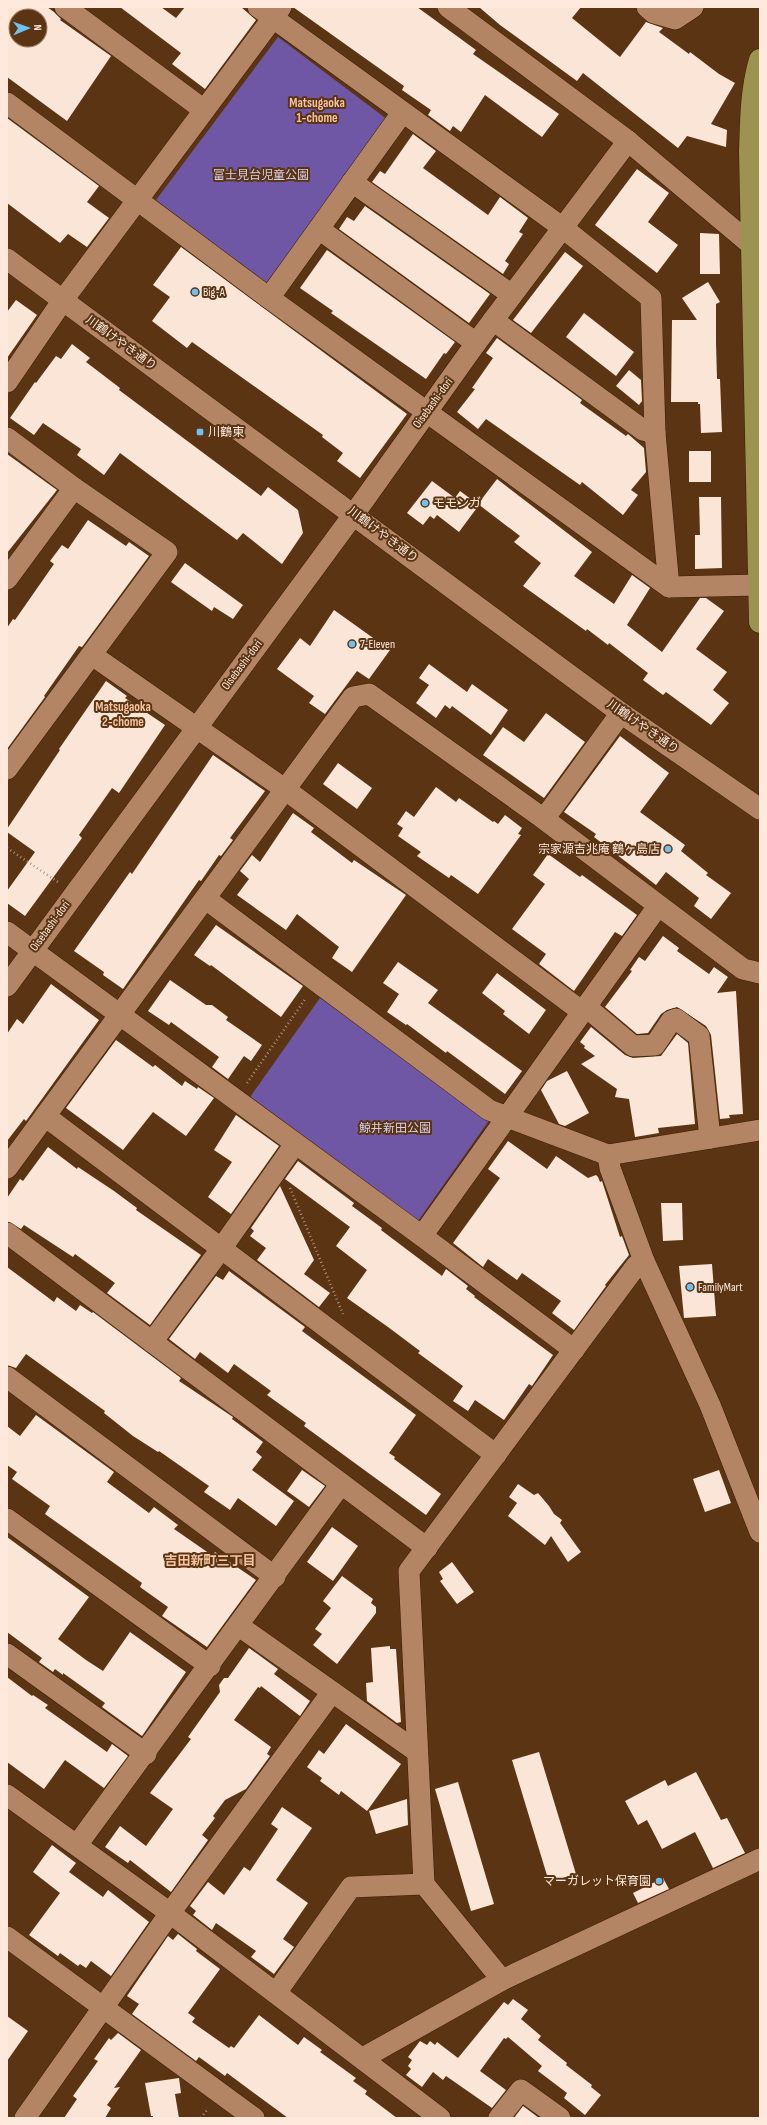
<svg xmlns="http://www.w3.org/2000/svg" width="767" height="2125" viewBox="0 0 767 2125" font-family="'Sofia Sans Condensed','Noto Sans JP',sans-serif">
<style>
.green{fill:#7057a6}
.building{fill:#fbe5d6;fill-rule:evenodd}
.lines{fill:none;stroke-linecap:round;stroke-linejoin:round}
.minor-casing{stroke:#3b1d05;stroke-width:22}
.major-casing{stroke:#3b1d05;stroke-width:23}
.path{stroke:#af927b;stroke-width:2.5;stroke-dasharray:1 3;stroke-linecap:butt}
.minor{stroke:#b38565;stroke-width:21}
.major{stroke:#9d9350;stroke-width:22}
.poi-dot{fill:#6ec2f3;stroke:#5b3414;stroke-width:1.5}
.labels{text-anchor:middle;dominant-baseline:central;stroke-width:4;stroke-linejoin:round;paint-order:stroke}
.park-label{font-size:12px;fill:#d6cfea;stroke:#5b3414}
.poi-label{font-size:12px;fill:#fee9dc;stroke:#5b3414;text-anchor:start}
.street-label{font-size:12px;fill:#fee9dc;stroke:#5b3414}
.neighbourhood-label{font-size:13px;font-weight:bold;fill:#f5c4a2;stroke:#5b3414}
</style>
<rect width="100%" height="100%" fill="#5b3414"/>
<!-- green -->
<g class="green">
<polygon points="278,37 388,120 266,283 156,200"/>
<polygon points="320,998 490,1119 418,1221 248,1100"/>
</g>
<!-- building -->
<g class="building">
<path d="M7,7H47L54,12L61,19L60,20L111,56L67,121L7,77ZM16,16H40V40H16Z"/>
<polygon points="120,7 161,7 176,18 185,7 241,7 256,20 205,89 172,64 181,53"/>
<polygon points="293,7 417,7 476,50 473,54 559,114 542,137 485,95 461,132 453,126 450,131 428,115 431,110 402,90 404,86"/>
<polygon points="479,7 581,7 572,18 620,57 646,22 663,28 659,32 689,54 690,52 719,74 735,83 711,124 727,130 726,147 687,136 678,148 583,73 577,81 500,25"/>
<polygon points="7,118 99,186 87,202 109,218 87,247 68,234 60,243 7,203"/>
<polygon points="413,134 436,151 423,168 488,215 500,197 528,218 519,232 523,234 505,261 509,264 503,274 372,182 380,171 385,174"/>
<polygon points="637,169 669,193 648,222 678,245 657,273 595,225"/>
<polygon points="365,206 490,294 469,323 339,229 347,217 354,221"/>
<polygon points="700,233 719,234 720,274 700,274"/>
<polygon points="181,247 407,414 360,478 337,461 343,453 322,437 323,435 192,342 187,348 152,321 170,297 153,285"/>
<polygon points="327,250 455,342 446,354 444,353 426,379 331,313 333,311 300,288"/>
<polygon points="565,252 583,266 531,333 513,320"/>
<polygon points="708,282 720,302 716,304 716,342 717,379 720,379 722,432 701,433 700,404 698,404 698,402 671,402 672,320 697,320 682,298"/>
<polygon points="16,300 37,315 7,358 7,312"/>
<polygon points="584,313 634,352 616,376 566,337"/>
<polygon points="497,338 582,400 580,403 626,436 628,434 644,448 646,472 631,490 638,495 623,515 582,482 580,485 486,419 478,429 457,412 475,389 472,388 493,358 486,353"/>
<polygon points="72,344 90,358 86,362 120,388 119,390 261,496 268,487 298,510 303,533 282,564 243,533 237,540 120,453 104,475 77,455 81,449 43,423 34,435 10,418 35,382 36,383 56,356 61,359"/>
<polygon points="629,370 641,380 642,401 639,405 616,386"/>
<rect x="689" y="451" width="22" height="31"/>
<polygon points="7,454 57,490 7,553"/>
<polygon points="497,479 592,552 574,576 614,604 632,575 650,588 627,625 662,652 700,598 706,598 724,611 696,649 727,672 713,690 729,703 711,725 666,692 663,695 643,680 648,673 609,643 608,645 587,629 586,631 523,586 541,563 514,542 520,536 478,504"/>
<polygon points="432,481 455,498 460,491 479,505 459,532 437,515 434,519 430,516 423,525 407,513"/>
<polygon points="699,497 721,497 722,568 695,569 695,535 700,535"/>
<polygon points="88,520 126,546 129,542 149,556 82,647 79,646 44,696 45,697 7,749 7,628 13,619 15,620 54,564 50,561 62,545 68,549"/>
<polygon points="185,563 243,605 233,619 214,607 212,611 171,582"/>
<polygon points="334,610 390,650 369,679 357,671 325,714 309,703 314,696 277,669 300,638 310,646"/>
<polygon points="429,664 467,692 472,684 508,710 491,735 452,706 450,709 445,705 436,718 416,703 429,685 419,678"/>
<polygon points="106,681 127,696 125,698 165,725 119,793 112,788 79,835 82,838 25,916 7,903 7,891 35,852 7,832 7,829 60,750 59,749"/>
<polygon points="546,713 585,742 544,798 483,755 503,727 524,742"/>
<polygon points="620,736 669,773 640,812 685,845 681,851 708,873 706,875 731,893 711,919 694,906 699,898 666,872 656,885 594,837 596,834 564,812"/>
<polygon points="213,755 265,791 230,838 233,840 221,856 219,855 201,881 199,880 123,989 103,975 104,972 74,951 130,872 132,874"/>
<polygon points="338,763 372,788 357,809 323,784"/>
<polygon points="436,787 456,802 459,798 493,822 494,821 498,824 505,815 522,828 518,834 521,835 478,894 451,875 449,878 417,856 421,852 398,836 403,828 397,824 406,811 414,817"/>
<polygon points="293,813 314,828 311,832 352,863 354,860 406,895 352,972 332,958 339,947 297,914 286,930 237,895 249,879 240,871 252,855 260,862"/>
<polygon points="548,854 580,877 582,875 637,915 622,936 615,932 574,991 539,964 546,954 512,929 545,884 533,875"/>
<polygon points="216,925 303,986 281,1017 211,965 210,966 194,955"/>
<polygon points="663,936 679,948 677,951 709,974 714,967 728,977 717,993 736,991 743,1114 729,1115 730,1118 720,1119 711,1035 706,1026 677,1007 667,1010 661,1014 648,1033 637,1034 605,1007 632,971 630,970 639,957 645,961"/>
<polygon points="398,962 438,990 428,1003 522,1071 505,1094 447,1051 446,1053 407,1024 406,1025 387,1012 399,994 383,983"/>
<polygon points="497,973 546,1010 529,1034 503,1014 505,1011 482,993"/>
<polygon points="170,980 206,1005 212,1005 228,1017 226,1020 262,1045 251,1061 244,1056 228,1079 212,1067 219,1057 171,1022 169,1025 148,1011"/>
<polygon points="51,984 99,1020 26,1121 24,1119 7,1141 7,1034 17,1019 23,1024"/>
<polygon points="591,1027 625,1055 633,1058 661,1056 677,1034 688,1043 695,1124 658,1128 659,1133 635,1137 629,1099 615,1097 617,1089 581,1064 595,1056 584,1048 585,1046 580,1042"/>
<polygon points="116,1040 153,1067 155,1065 182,1086 185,1081 197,1089 198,1087 214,1098 186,1136 153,1112 123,1150 66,1108"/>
<polygon points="567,1071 589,1113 565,1126 559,1124 541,1090 547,1081"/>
<polygon points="236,1115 279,1146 231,1214 208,1197 232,1162 214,1150"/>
<polygon points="508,1141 547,1169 556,1156 588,1178 596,1175 598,1177 600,1182 602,1181 620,1237 622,1236 629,1255 605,1285 606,1286 574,1330 552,1313 561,1301 522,1273 517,1280 488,1259 483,1267 453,1243 500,1178 488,1169"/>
<polygon points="48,1147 77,1169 78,1167 114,1191 137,1208 136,1210 201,1255 150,1325 107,1293 115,1283 75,1254 73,1257 24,1225 21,1229 7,1221 7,1198 20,1179 23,1181"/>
<polygon points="298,1161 354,1203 352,1206 382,1228 381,1230 442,1276 446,1269 468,1286 466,1289 475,1296 474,1297 553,1355 532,1386 529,1384 504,1420 475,1400 468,1411 453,1401 463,1386 418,1353 420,1351 388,1327 347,1298 367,1270 336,1246 350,1227 285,1179"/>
<polygon points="280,1186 314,1260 304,1274 330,1293 319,1307 257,1260 266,1248 250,1236 254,1231 251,1228"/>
<polygon points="661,1203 682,1203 683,1240 663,1241"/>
<polygon points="712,1264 716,1316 684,1318 679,1266"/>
<polygon points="7,1267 54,1302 57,1297 76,1311 80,1305 92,1313 93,1312 181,1378 179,1381 233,1417 232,1419 263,1442 256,1452 262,1457 252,1470 294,1501 276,1526 238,1498 230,1510 204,1492 209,1486 159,1451 158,1452 133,1436 104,1413 105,1411 26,1354 16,1368 7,1365"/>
<polygon points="229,1271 305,1327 302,1331 416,1415 389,1453 395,1457 394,1459 441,1494 426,1515 304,1426 306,1423 267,1395 271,1391 234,1364 228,1373 200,1352 195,1359 169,1339 216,1276 223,1280"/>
<polygon points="36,1415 114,1472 107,1482 149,1513 154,1507 178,1525 174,1529 213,1556 215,1552 256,1580 207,1647 162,1616 168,1607 140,1587 142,1583 45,1514 50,1506 12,1479 17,1472 7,1465 7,1426 20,1436"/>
<polygon points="302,1470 325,1486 309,1507 287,1491"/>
<polygon points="719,1470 731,1503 705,1512 693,1479"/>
<polygon points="518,1484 534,1495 538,1493 549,1506 554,1514 562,1520 560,1523 581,1552 568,1562 551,1536 545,1545 508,1516 517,1503 509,1497"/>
<polygon points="332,1527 358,1546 333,1581 307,1562"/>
<polygon points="7,1537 89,1597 58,1639 86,1660 103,1671 130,1632 186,1672 142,1736 102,1707 105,1703 63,1673 63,1675 55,1669 53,1672 39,1662 42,1658 7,1632"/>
<polygon points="452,1562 474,1592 457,1604 440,1581 443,1579 439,1572"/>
<polygon points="342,1576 373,1599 371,1603 376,1607 376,1613 337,1664 313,1645 322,1634 315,1629 331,1608 323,1601"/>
<polygon points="390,1646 390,1649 396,1649 401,1722 397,1723 367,1701 366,1683 373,1682 371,1648"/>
<polygon points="249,1648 278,1669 274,1674 310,1701 300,1716 261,1686 260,1688 258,1687 234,1720 271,1747 267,1754 270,1756 246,1789 225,1800 213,1816 215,1818 202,1835 208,1840 171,1892 130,1860 128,1863 105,1847 120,1826 146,1846 173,1809 150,1793 191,1739 188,1737 220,1692 219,1685 224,1678 228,1678"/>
<polygon points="7,1677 32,1696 33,1695 48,1705 45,1708 107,1752 112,1744 128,1756 104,1788 65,1760 44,1789 7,1762"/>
<polygon points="346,1724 401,1764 367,1811 341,1791 339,1795 320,1781 322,1778 307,1767 319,1750 324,1754"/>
<polygon points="539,1752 576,1874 549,1882 512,1760"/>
<polygon points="696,1772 721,1820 727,1818 745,1853 713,1868 695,1832 662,1849 647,1820 638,1825 625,1801 665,1780 668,1786"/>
<polygon points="458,1782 494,1904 471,1911 435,1789"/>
<polygon points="407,1799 408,1825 376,1834 369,1811"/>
<polygon points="282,1807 312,1828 276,1880 308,1903 283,1939 294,1947 274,1974 251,1957 256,1951 216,1923 212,1930 193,1915 196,1911 190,1906 208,1882 224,1895 244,1867 250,1871 278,1829 271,1824"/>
<polygon points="52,1845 76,1863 69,1872 103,1897 108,1890 149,1922 111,1976 91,1961 86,1968 80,1964 78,1966 60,1953 58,1956 29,1935 60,1893 33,1872"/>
<polygon points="663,1878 669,1889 638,1903 633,1893"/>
<polygon points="178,1934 197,1949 196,1951 220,1969 188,2013 195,2018 192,2022 229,2048 231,2046 234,2048 259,2015 298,2045 304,2037 322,2050 320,2052 356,2078 353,2081 367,2091 365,2094 397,2118 288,2118 227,2073 225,2076 199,2057 196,2061 132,2014 139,2004 127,1996 168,1936 173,1940"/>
<polygon points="513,1999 528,2010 521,2019 541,2036 538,2040 567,2063 566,2065 592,2085 591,2087 601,2095 585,2115 564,2098 567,2093 538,2071 542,2066 508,2037 506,2039 504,2038 480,2071 506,2090 492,2108 446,2076 443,2080 433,2072 422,2087 406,2075 411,2069 408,2066 412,2060 408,2057 420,2041 427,2045 430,2041 435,2045 437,2042 458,2058 504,2002 508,2005"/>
<polygon points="7,2016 28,2031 7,2061"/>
<polygon points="118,2033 141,2050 114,2088 120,2087 107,2105 111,2108 105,2118 64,2118 77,2099 73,2096 98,2061 94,2059 109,2038 111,2040"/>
<polygon points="179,2078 181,2093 175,2094 179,2118 153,2118 153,2116 151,2116 145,2083"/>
<polygon points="523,2106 539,2118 514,2118"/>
</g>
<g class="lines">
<!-- minor casing -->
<g class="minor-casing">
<g id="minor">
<polyline points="65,7 204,110"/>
<polyline points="258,7 563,228 651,298 655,433 669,587"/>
<polyline points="448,7 628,141 760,252"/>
<polyline points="647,7 654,13 675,19 693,7"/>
<polyline points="7,103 269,298 669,587 759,585"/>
<polyline points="352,182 512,295"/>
<polyline points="319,229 476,343"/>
<polyline points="7,259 621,713 760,809"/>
<polyline points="269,298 402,113"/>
<polyline points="493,320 643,430 655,433"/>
<polyline points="7,382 63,300 281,7"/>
<polyline points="7,438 74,488 167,552 7,769"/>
<polyline points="7,579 74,488"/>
<polyline points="92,655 286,790 581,1011"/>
<polyline points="544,819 621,713"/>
<polyline points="206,899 489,1110 608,1155 760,1130"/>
<polyline points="7,932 422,1236 574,1350"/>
<polyline points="7,986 354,514 476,343 628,141"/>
<polyline points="585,1006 633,1046 655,1045 671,1021 676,1019 699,1036 710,1138"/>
<polyline points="45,1116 496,1455"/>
<polyline points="608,1155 610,1168 644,1261 710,1405 760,1532"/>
<polyline points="7,1168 353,697 369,694 544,819 743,969 760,973"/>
<polyline points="7,1233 427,1548"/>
<polyline points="422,1236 658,906"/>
<polyline points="152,1342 221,1249 295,1144"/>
<polyline points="7,1377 275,1577"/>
<polyline points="7,1519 210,1666"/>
<polyline points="239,1626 416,1751"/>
<polyline points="7,1654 146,1754"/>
<polyline points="7,1795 170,1913 440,2118"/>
<polyline points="77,1845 341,1484"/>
<polyline points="7,1937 254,2118"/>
<polyline points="502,1980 424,1884 409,1571 636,1266 644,1261"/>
<polyline points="276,1993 351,1887 424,1884"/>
<polyline points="363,2058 502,1980 760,1859"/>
<polyline points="25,2118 170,1913 332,1692"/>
<polyline points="499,2118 521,2090 560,2118"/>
</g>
</g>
<!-- major casing -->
<g class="major-casing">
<path id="major" d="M760,60C751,90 751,121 750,152L760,622"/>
</g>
<!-- path -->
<g class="path">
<polyline points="7,848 58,882"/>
<polyline points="247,1083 306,998"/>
<polyline points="290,1188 343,1314"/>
<polyline points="201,2118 207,2110"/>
</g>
<!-- minor -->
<use href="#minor" class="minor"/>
<!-- major -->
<use href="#major" class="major"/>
</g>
<!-- markers -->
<g class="poi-dot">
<circle cx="195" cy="292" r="4"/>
<rect x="196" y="428" width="8" height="8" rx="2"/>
<circle cx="425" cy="503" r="4"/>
<circle cx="352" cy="644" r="4"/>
<circle cx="668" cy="849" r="4"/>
<circle cx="690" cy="1287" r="4"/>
<circle cx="659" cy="1881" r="4"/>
</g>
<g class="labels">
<!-- park labels -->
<g class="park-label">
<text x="261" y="175">富士見台児童公園</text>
<text x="395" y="1128">鯨井新田公園</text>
</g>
<!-- poi labels -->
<g class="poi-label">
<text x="203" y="292">Big-A</text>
<text x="208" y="432">川鶴東</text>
<text x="433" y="503">モモンガ</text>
<text x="360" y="644">7-Eleven</text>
<text x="660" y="849" text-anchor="end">宗家源吉兆庵 鶴ヶ島店</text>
<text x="698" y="1287">FamilyMart</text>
<text x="651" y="1881" text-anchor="end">マーガレット保育園</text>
</g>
<!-- street labels -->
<g class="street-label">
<text transform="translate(121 343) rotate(36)">川鶴けやき通り</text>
<text transform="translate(433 403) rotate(-54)">Oisebashi-dori</text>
<text transform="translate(383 535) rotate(37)">川鶴けやき通り</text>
<text transform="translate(242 665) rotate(-53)">Oisebashi-dori</text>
<text transform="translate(643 727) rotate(35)">川鶴けやき通り</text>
<text transform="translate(50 926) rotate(-54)">Oisebashi-dori</text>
</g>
<!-- neighbourhood labels -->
<g class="neighbourhood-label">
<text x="317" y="103">Matsugaoka<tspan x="317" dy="15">1-chome</tspan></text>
<text x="123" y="707">Matsugaoka<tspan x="123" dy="15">2-chome</tspan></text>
<text x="210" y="1561">吉田新町三丁目</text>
</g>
</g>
<!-- border -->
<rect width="767" height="2125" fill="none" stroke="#fee9dc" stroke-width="16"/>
<!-- north arrow -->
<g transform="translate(28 28) rotate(88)"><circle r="19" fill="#5b3414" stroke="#9c7c64"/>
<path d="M0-3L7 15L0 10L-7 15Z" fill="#6ec2f3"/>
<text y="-6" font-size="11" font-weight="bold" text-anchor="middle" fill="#fee9dc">N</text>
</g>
</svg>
